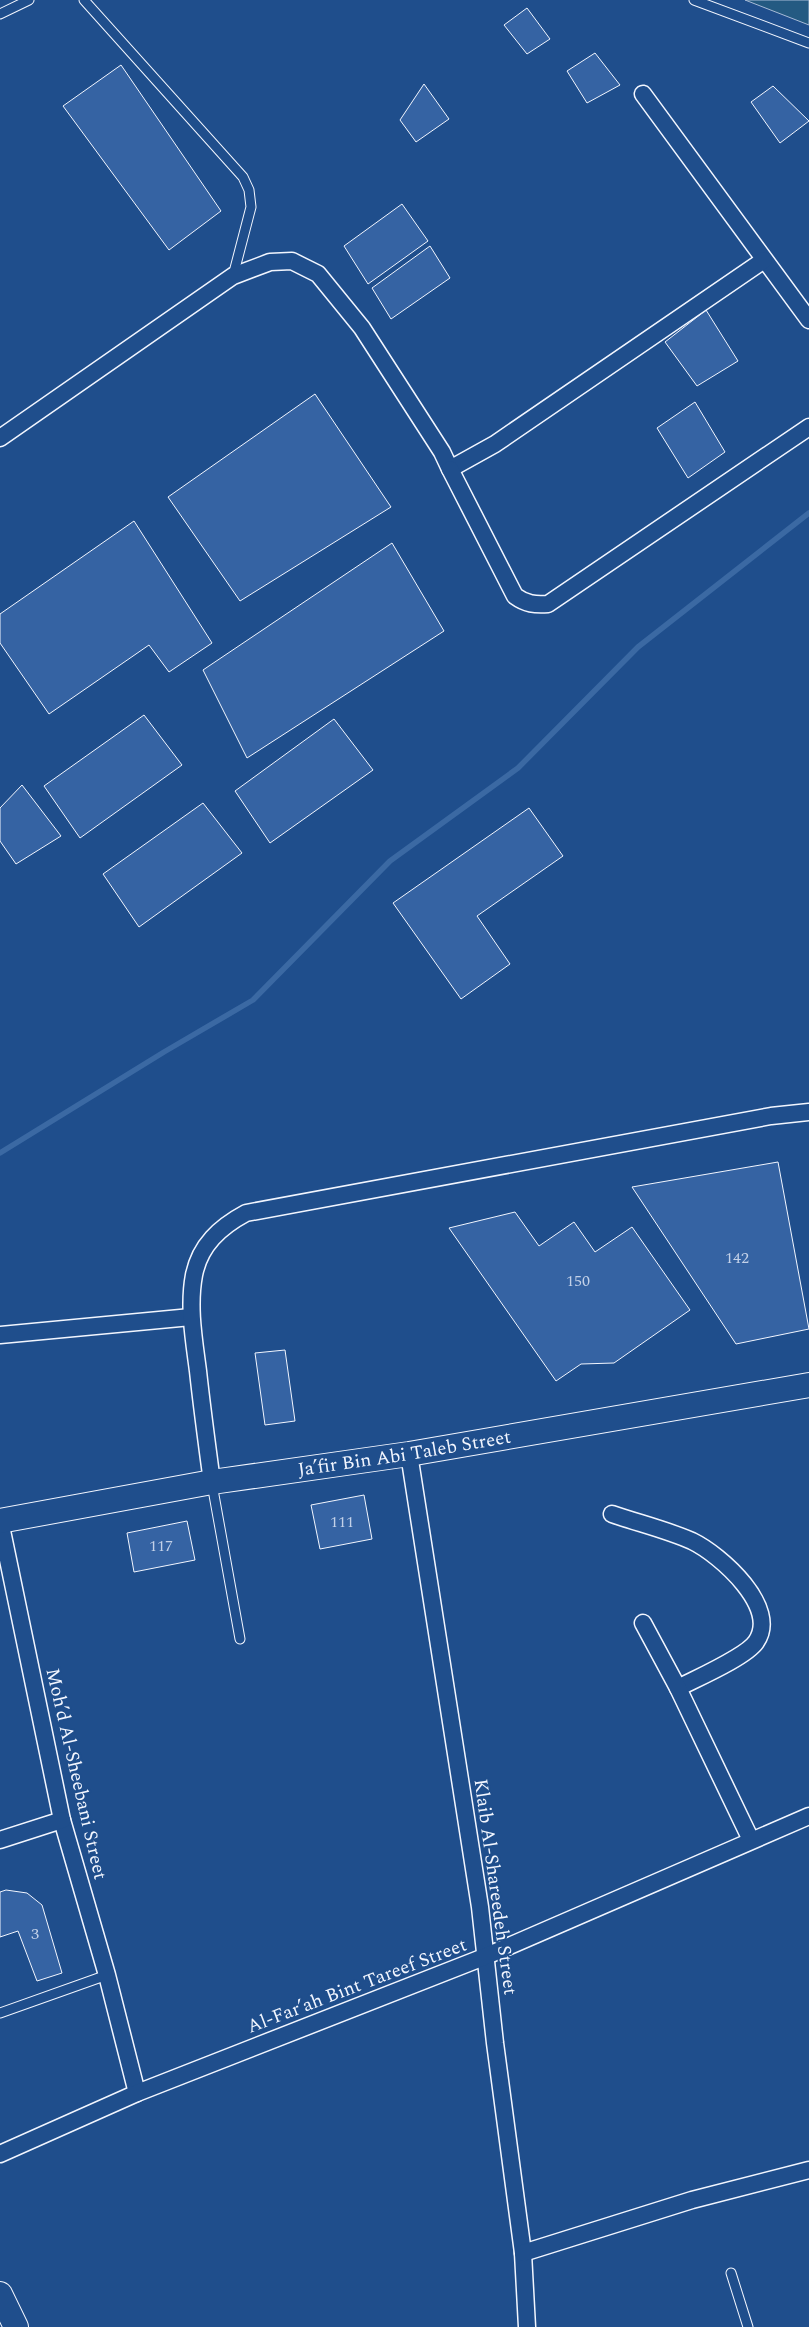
<svg xmlns="http://www.w3.org/2000/svg" width="809" height="2327" viewBox="0 0 809 2327" font-family="Spectral,serif">
<style>
.green{fill:#245a82;stroke:#a8bbd7}
.lines{fill:none;stroke-linecap:round;stroke-linejoin:round}
.stream{stroke:#3b69a3;stroke-width:5.5}
.building{fill:#3563a3;stroke:#f2f6ff}
.lane-casing{stroke:#f2f6ff;stroke-width:11}
.street-casing{stroke:#f2f6ff;stroke-width:19}
.secondary-casing{stroke:#f2f6ff;stroke-width:26}
.lane{stroke:#1f4e8c;stroke-width:9}
.street{stroke:#1f4e8c;stroke-width:16}
.secondary{stroke:#1f4e8c;stroke-width:24}
.labels{text-anchor:middle;dominant-baseline:central;stroke-width:4;stroke-linejoin:round;paint-order:stroke}
.number-label{font-size:16px;fill:#c3d1e8}
.street-label{font-size:19px;fill:#f2f6ff;stroke:#1f4e8c}
</style>
<rect width="100%" height="100%" fill="#1f4e8c"/>
<!-- green -->
<polygon class="green" points="745,0 809,0 809,25"/>
<g class="lines">
<!-- stream -->
<polyline class="stream" points="0,1153 164,1052 253,1000 390,861 518,768 638,647 809,513"/>
</g>
<!-- building -->
<g class="building">
<polygon points="527,8 550,39 527,54 504,25"/>
<polygon points="595,53 620,85 587,103 567,71"/>
<polygon points="121,65 221,211 169,250 63,106"/>
<polygon points="424,84 449,119 416,142 400,120"/>
<polygon points="773,86 809,121 780,143 751,102"/>
<polygon points="402,204 428,241 368,284 344,246"/>
<polygon points="430,246 450,278 391,319 372,288"/>
<polygon points="706,310 738,361 697,386 665,342"/>
<polygon points="315,394 391,507 240,601 168,497"/>
<polygon points="695,402 725,452 688,478 657,428"/>
<polygon points="134,521 212,643 169,672 149,645 49,714 0,643 0,614"/>
<polygon points="392,543 444,631 247,758 203,670"/>
<polygon points="144,715 182,765 80,838 44,786"/>
<polygon points="334,719 373,770 270,843 235,791"/>
<polygon points="22,785 61,836 16,864 0,841 0,808"/>
<polygon points="203,803 242,853 139,927 103,874"/>
<polygon points="529,808 563,856 477,916 510,964 461,999 393,903"/>
<polygon points="778,1162 809,1329 736,1344 632,1187"/>
<polygon points="515,1212 539,1246 574,1222 595,1252 632,1227 690,1310 614,1363 581,1364 556,1381 449,1228"/>
<polygon points="285,1350 295,1421 265,1425 255,1353"/>
<polygon points="364,1495 372,1539 320,1549 311,1505"/>
<polygon points="187,1521 195,1560 134,1572 127,1533"/>
<polygon points="6,1890 27,1893 42,1905 62,1973 37,1981 18,1931 0,1937 0,1892"/>
</g>
<g class="lines">
<!-- lane casing -->
<g class="lane-casing">
<g id="lane">
<polyline points="84,0 243,177 249,190 251,207 233,276"/>
<polyline points="694,0 809,43"/>
<polyline points="0,14 29,0"/>
<polyline points="212,1484 240,1639"/>
<polyline points="0,2013 107,1975"/>
<polyline points="731,2273 748,2327"/>
</g>
</g>
<!-- street casing -->
<g class="street-casing">
<g id="street">
<polyline points="643,94 809,320"/>
<polyline points="0,438 233,276 270,262 292,261 318,274 362,328 442,452 450,469 495,444 764,260"/>
<path d="M450,469L515,596C526,604 535,605 548,604L809,427"/>
<polyline points="0,1335 191,1317"/>
<polyline points="409,1454 480,1907 495,2043 523,2253 527,2327"/>
<path d="M212,1482C207,1445 202,1408 198,1371C194,1340 188,1307 194,1275C200,1245 220,1227 246,1213L771,1116L809,1112"/>
<path d="M612,1514C638,1523 667,1530 692,1541C721,1555 780,1608 756,1642C746,1657 695,1679 678,1688"/>
<polyline points="0,1521 62,1820 107,1975 137,2093"/>
<polyline points="643,1623 678,1688 751,1840"/>
<polyline points="0,1840 62,1820"/>
<polyline points="0,2154 137,2093 484,1957 809,1816"/>
<polyline points="523,2253 692,2200 809,2170"/>
</g>
</g>
<!-- secondary casing -->
<g class="secondary-casing">
<g id="secondary">
<path id="s1" d="M0,1521L212,1482L409,1454L809,1385"/>
<polyline points="0,2294 16,2327"/>
</g>
</g>
<!-- lane -->
<use href="#lane" class="lane"/>
<!-- street -->
<use href="#street" class="street"/>
<!-- secondary -->
<use href="#secondary" class="secondary"/>
</g>
<g class="labels">
<!-- number labels -->
<g class="number-label">
<text x="737" y="1258">142</text>
<text x="578" y="1281">150</text>
<text x="342" y="1522">111</text>
<text x="161" y="1546">117</text>
<text x="35" y="1934">3</text>
</g>
<!-- street labels -->
<g class="street-label">
<text stroke="none"><textPath href="#s1" startOffset="410">Ja’fir Bin Abi Taleb Street</textPath></text>
<text transform="translate(76 1774) rotate(77)">Moh’d Al-Sheebani Street</text>
<text transform="translate(495 1887) rotate(82)">Klaib Al-Shareedeh Street</text>
<text transform="translate(357 1986) rotate(-21)">Al-Far’ah Bint Tareef Street</text>
</g>
</g>
</svg>
